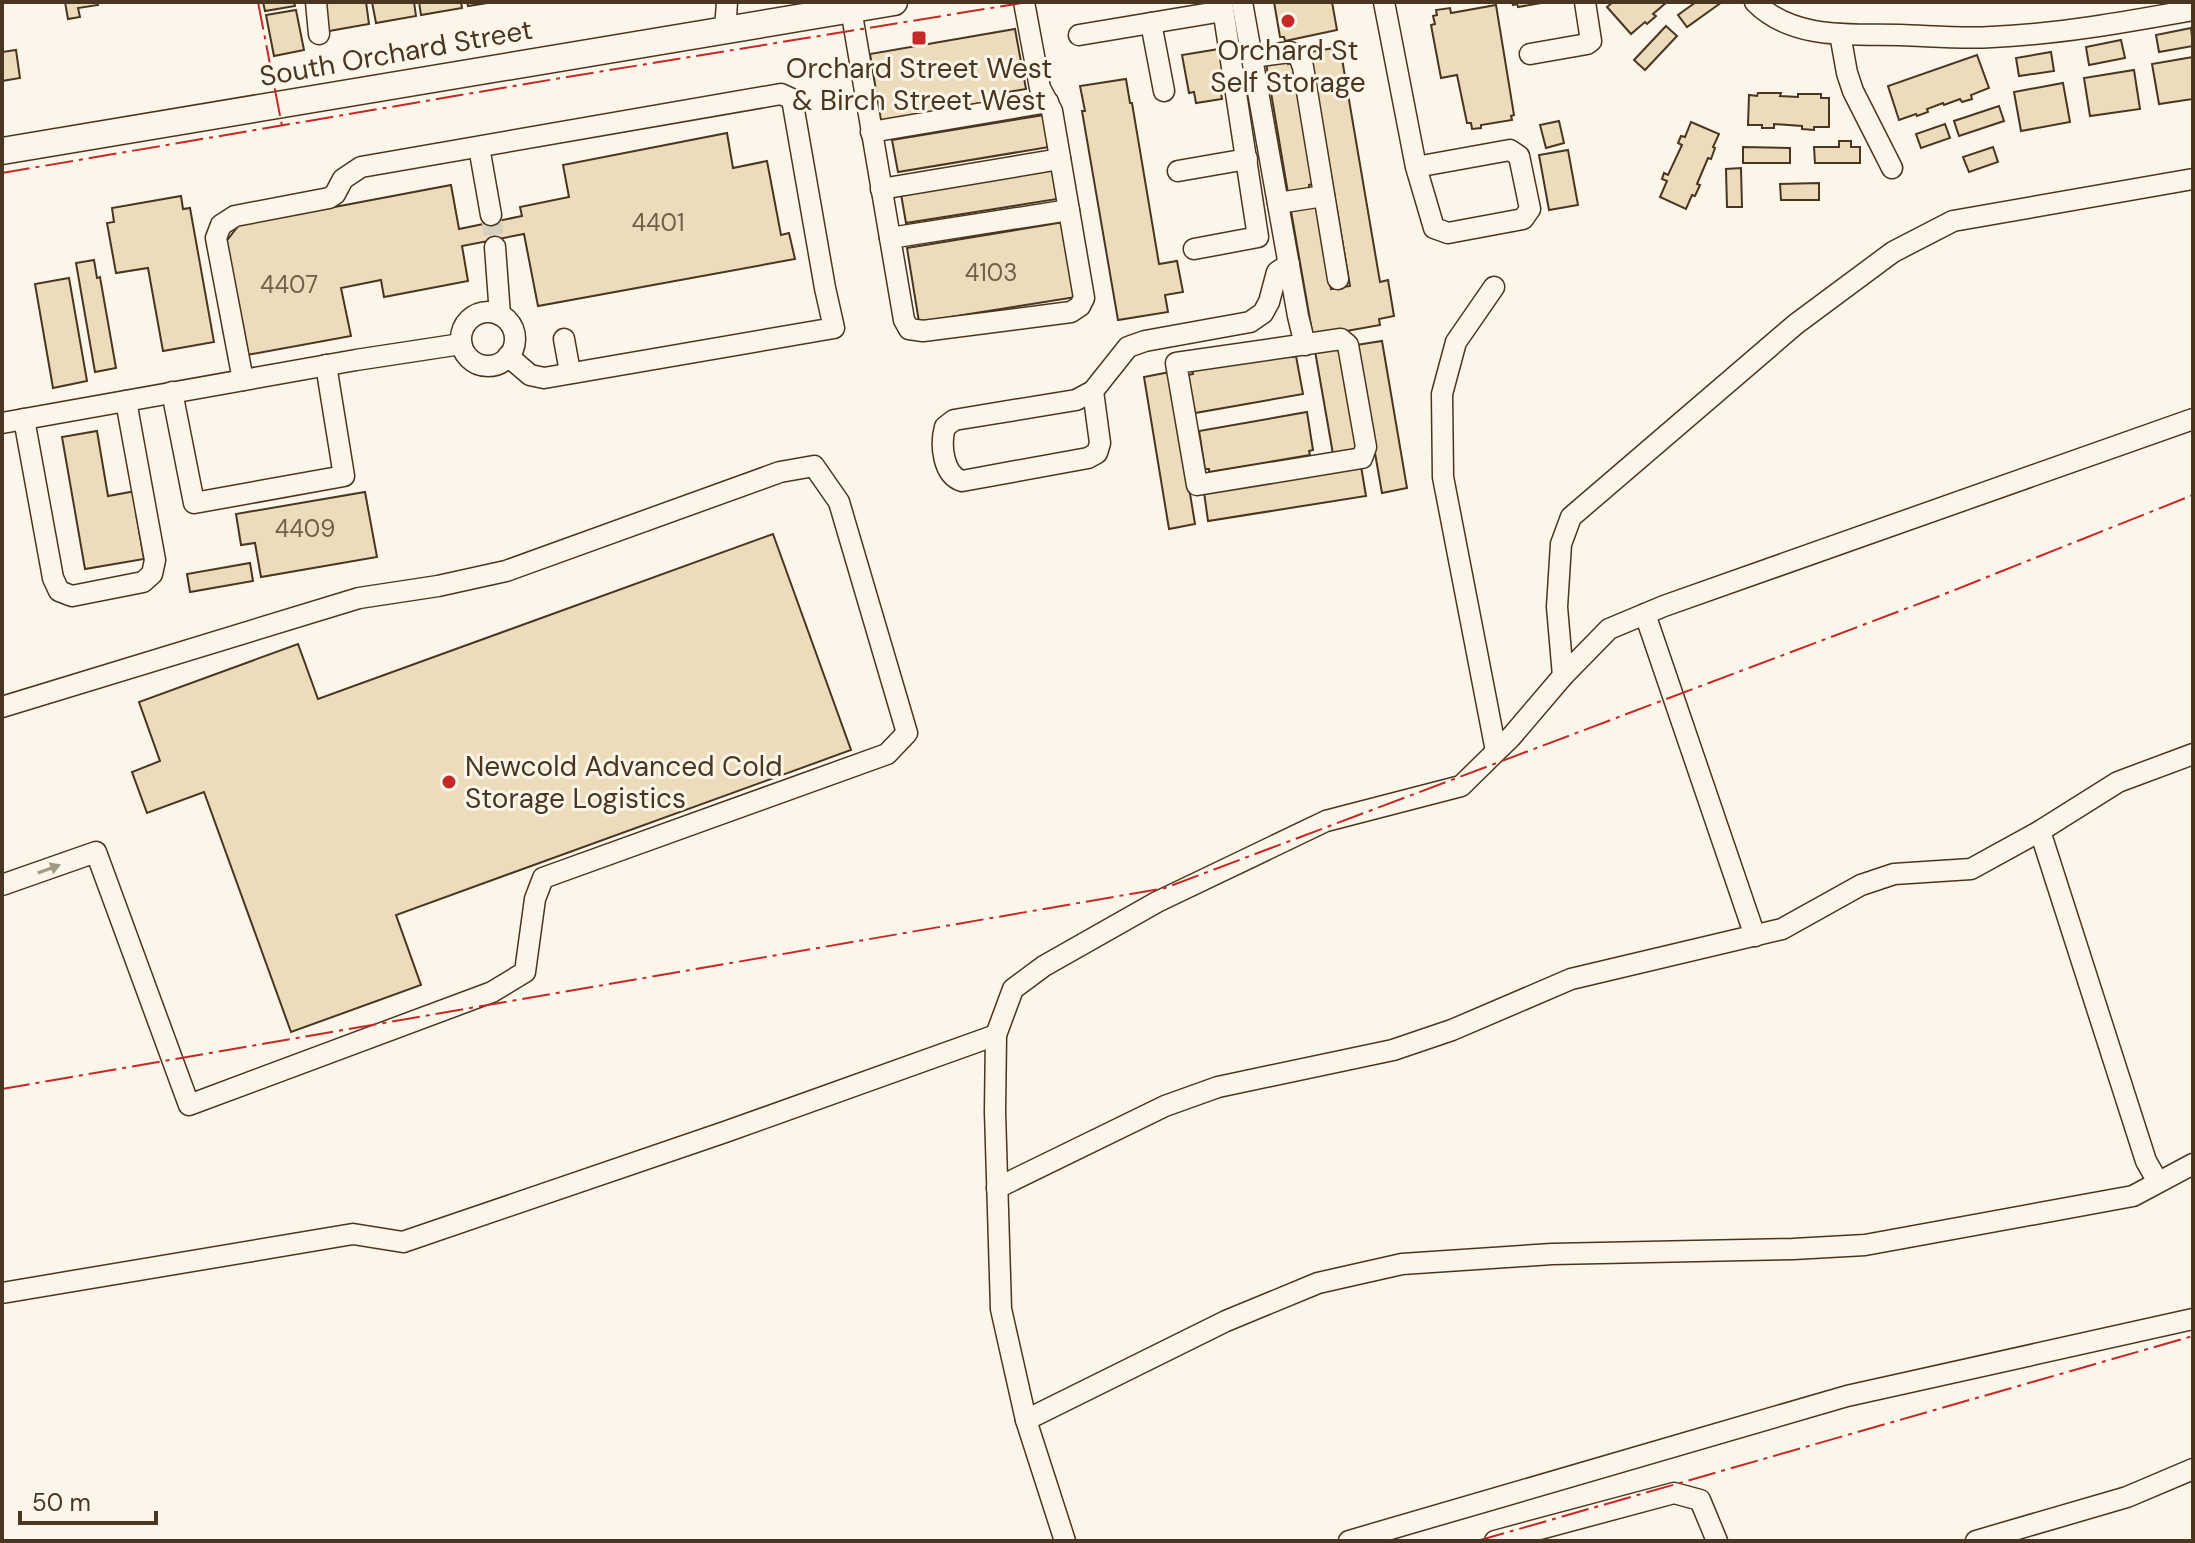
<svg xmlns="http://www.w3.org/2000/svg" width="2195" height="1543" viewBox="0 0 2195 1543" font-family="'DM Sans',sans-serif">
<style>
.building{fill:#ecdcbc;stroke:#4a3520;stroke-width:2}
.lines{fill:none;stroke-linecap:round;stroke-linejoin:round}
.minor-tunnel{stroke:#d8cfc1;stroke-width:20;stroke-dasharray:20 10;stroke-linecap:butt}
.minor-casing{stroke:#4a3520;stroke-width:23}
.major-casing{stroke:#4a3520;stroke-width:29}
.minor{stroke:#fbf6e9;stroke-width:20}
.major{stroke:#fbf6e9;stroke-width:26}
.power{stroke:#c62828;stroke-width:2;stroke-dasharray:28 6 4 6;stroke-linecap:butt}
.oneway{fill:#a29684}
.poi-dot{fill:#c62828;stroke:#fbf6e9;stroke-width:3}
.labels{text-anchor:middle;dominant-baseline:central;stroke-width:6;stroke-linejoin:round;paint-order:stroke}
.number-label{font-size:24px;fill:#725f47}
.poi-label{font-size:28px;fill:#4a3520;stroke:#fbf6e9}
.street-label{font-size:28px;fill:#4a3520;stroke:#fbf6e9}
</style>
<rect width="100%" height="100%" fill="#fbf6e9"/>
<!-- building -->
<g class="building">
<polygon points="65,2 97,2 98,5 78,8 80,17 68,19"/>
<polygon points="263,2 294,2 295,6 265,11"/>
<polygon points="324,2 366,2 369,24 329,31"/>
<polygon points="372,2 414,2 416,16 376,23"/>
<polygon points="419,2 461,2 462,8 421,15"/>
<polygon points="467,2 494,2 468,6"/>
<polygon points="1274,2 1332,2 1337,30 1285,41 1284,37 1280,37"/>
<polygon points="1512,2 1547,2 1518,7 1517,4 1513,5"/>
<polygon points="1613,2 1667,2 1653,14 1656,16 1647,24 1645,22 1631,34 1607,7"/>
<polygon points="1696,2 1722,2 1687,27 1678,15"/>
<polygon points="1496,5 1514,115 1511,116 1512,120 1481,125 1481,128 1472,129 1471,123 1467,123 1457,75 1441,78 1431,25 1435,24 1433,16 1437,15 1436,10 1450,8 1451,13"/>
<polygon points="296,10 304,50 274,56 266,15"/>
<polygon points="1666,26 1677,36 1645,70 1634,60"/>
<polygon points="2191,28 2193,46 2159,52 2156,35"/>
<polygon points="1015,29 1026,89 1002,93 1003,99 881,121 870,54"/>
<polygon points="2121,40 2125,58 2089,65 2086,47"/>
<polygon points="1340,47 1380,282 1388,280 1394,316 1379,319 1380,325 1313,337 1291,211 1317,207 1331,289 1350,286 1310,52"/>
<polygon points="1219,49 1225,86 1220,87 1222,99 1196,103 1194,92 1189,93 1182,55"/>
<polygon points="16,50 20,78 2,81 2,52"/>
<polygon points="2051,52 2054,71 2019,76 2016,58"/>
<polygon points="1977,55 1989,88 1971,95 1972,99 1962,102 1960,99 1944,105 1943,103 1927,109 1928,112 1917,116 1916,114 1899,120 1888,86"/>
<polygon points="2193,57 2193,99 2159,104 2152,64"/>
<polygon points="1287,59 1288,64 1292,63 1313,184 1309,185 1309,189 1288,193 1266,63"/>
<polygon points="2134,70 2140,109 2090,116 2084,78"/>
<polygon points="1126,79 1130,103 1132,103 1159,264 1177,261 1183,292 1165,295 1168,312 1118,320 1082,111 1085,111 1080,86"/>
<polygon points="2063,83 2070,122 2021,131 2014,92"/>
<polygon points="1758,93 1781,93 1780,96 1798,97 1798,94 1821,94 1821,98 1829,98 1829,127 1814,127 1814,130 1802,129 1802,126 1774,124 1774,128 1762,128 1762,125 1748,125 1749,95 1757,96"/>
<polygon points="1999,106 2004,121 1959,136 1954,121"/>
<polygon points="1044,115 1049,147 898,172 892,140"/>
<polygon points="1559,121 1564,143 1546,148 1540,125"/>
<polygon points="1691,122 1719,134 1713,147 1715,148 1711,159 1708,158 1697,184 1700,185 1695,196 1692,195 1686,209 1660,197 1667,181 1662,179 1664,173 1668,175 1682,145 1678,143 1681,136 1685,137"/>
<polygon points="1945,124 1950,138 1921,148 1916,134"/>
<polygon points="727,133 733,168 767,161 781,235 789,233 795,259 538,306 524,234 462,246 468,281 384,297 381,280 341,288 351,336 247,355 225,243 239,225 451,185 459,229 522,216 520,207 569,197 563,165"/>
<polygon points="1839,141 1851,141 1851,147 1860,147 1860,163 1815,163 1814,147 1839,147"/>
<polygon points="1743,147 1790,148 1790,163 1743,163"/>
<polygon points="1993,147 1998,162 1969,172 1963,157"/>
<polygon points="1568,150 1578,205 1549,210 1539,155"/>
<polygon points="1741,168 1742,207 1727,207 1726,169"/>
<polygon points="1052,170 1057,199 906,223 901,194"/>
<polygon points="1819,183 1819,200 1781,200 1780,184"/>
<polygon points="181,196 183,209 190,208 214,342 163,351 148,268 116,273 107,223 114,222 112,208"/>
<polygon points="1064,222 1076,297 919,322 907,248"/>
<polygon points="94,260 97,278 100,277 116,368 95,372 76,263"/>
<polygon points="69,278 87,381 53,388 35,284"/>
<polygon points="1382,341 1407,488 1382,493 1356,345"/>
<polygon points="1341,347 1359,450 1333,454 1315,351"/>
<polygon points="1292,352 1293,357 1296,356 1303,394 1195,413 1188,375 1193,374 1192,370"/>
<polygon points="1170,372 1195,524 1169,529 1144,377"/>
<polygon points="1307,412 1313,450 1309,451 1310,455 1209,472 1209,469 1205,469 1199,431"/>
<polygon points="97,431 108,496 136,491 140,513 136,513 144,559 85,569 62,437"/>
<polygon points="1361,466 1366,496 1208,521 1204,492"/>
<polygon points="365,492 377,557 261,577 255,543 241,545 236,514"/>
<polygon points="773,534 851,750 396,915 421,985 291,1032 204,792 147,813 132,772 160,761 139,702 298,644 318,699"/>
<polygon points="250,563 253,581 190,592 187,574"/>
</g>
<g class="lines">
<!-- minor-tunnel -->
<polyline class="minor-tunnel" points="491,215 495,247"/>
<!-- minor casing -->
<g class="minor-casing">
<g id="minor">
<polyline points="316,2 319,34"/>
<polyline points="1242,2 1298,316 1305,345"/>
<polyline points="1384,2 1416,167 1510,150 1519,156 1530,209 1523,219 1448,233 1434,228 1416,167"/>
<path d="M1755,2C1792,40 1852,34 1900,35C1931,36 1962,39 1992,37C2060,34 2126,22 2193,10"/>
<polyline points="851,9 904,320 909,329 923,331 1071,312 1080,306 1084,298 1052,111 1040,88 1024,2"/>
<polyline points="1151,23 1164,91"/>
<polyline points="725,30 727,2"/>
<polyline points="1840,34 1847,73 1853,91 1892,168"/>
<polyline points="1079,35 1223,11"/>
<polyline points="1530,54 1587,44 1591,41 1585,2"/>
<polyline points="1253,57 1290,52 1299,56 1303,67 1338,279"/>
<polyline points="871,132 1048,102"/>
<polyline points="479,147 491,215"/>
<polyline points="1178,171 1247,159"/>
<polyline points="881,189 1060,159"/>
<polyline points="1278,203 1324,196"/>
<polyline points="890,238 1069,210"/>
<polyline points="495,247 500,315"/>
<polyline points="1194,249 1258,237 1222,2"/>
<polyline points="1494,287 1456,342 1442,394 1443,477 1496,751"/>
<circle cx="488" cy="339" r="27"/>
<polyline points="564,339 570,372"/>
<polygon points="1341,339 1348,345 1366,447 1362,458 1197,485 1176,363"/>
<polyline points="243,380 216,238 221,225 235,216 329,198 335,194 343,179 361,167 781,94 792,99 825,288 834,328 544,378 530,375 508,356"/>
<path d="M1093,391L1100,443L1097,453L1088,458L962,481C943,475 940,445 945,427L954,420L1076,400L1093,391L1128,347L1145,341L1250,322L1263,313L1269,302L1277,272L1289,264"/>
<polyline points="172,392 194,503 344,476 326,365"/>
<polyline points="24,419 53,578 59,591 72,596 143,582 152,574 155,560 126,401"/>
<polyline points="2,423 356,360 461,344"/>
<polyline points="1645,614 1755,936"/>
<polyline points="1563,676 1557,607 1561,544 1571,517 1796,324 1893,252 1953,221 2193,179"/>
<polyline points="2,707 359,598 438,586 506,571 780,472 814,466 839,502 907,733 887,754 543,878 535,899 525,972 492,992 189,1105 96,852 2,885"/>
<polyline points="2040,831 2146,1161 2158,1182"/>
<polyline points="997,1188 1165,1106 1218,1087 1393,1050 1452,1030 1571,979 1782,929 1861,885 1894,874 1971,869 2040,831 2118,782 2193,754"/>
<polyline points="2,1293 353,1234 403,1242 725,1132 996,1035"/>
<polyline points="1026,1420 1226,1321 1318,1283 1402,1264 1552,1254 1793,1249 1865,1245 2133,1196 2193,1164"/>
<polyline points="1065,1541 1026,1420 1001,1309 995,1112 996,1035 1013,989 1044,966 1157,902 1326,821 1461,786 1511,737 1563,676 1609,629 1664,606 2193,419"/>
<polyline points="1349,1541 1847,1396 2193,1319"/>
<polyline points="1495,1541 1674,1493 1700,1500 1717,1541"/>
<polyline points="1976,1541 2127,1497 2193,1469"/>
</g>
</g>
<!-- major casing -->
<g class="major-casing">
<polyline id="major" points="2,151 894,2"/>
</g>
<!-- minor -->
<use href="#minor" class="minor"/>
<!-- major -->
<use href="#major" class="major"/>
<!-- power -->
<g class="power">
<polyline points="258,2 282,126"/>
<polyline points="2,173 567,77 1028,2"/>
<polyline points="2,1089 1165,888 1937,597 2193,495"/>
<polyline points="1477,1541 2193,1336"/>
</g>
</g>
<!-- one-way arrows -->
<defs><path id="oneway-solid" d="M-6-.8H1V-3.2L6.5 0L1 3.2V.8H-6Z" transform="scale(2)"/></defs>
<use class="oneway" href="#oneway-solid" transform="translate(49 869) rotate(-20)"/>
<!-- markers -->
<g class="poi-dot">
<circle cx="1288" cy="21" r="8"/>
<rect x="911" y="30" width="16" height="16" rx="4"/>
<circle cx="449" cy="782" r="8"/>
</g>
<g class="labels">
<!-- number labels -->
<g class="number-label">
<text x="658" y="222">4401</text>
<text x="991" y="272">4103</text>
<text x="289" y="284">4407</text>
<text x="305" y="528">4409</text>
</g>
<!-- poi labels -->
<g class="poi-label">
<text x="1288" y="50">Orchard St<tspan x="1288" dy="32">Self Storage</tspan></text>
<text x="919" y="68">Orchard Street West<tspan x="919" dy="32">&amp; Birch Street West</tspan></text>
<text x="465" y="766" text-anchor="start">Newcold Advanced Cold<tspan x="465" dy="32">Storage Logistics</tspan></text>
</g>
<!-- street labels -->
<g class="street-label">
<text transform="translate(396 53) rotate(-10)">South Orchard Street</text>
</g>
</g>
<!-- border -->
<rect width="2195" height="1543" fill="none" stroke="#4a3520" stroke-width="8"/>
<!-- scale -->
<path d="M20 1511v12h136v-12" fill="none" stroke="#4a3520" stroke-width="4"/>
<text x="32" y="1511" font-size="24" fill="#4a3520" stroke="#fbf6e9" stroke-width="6" paint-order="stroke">50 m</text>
</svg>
